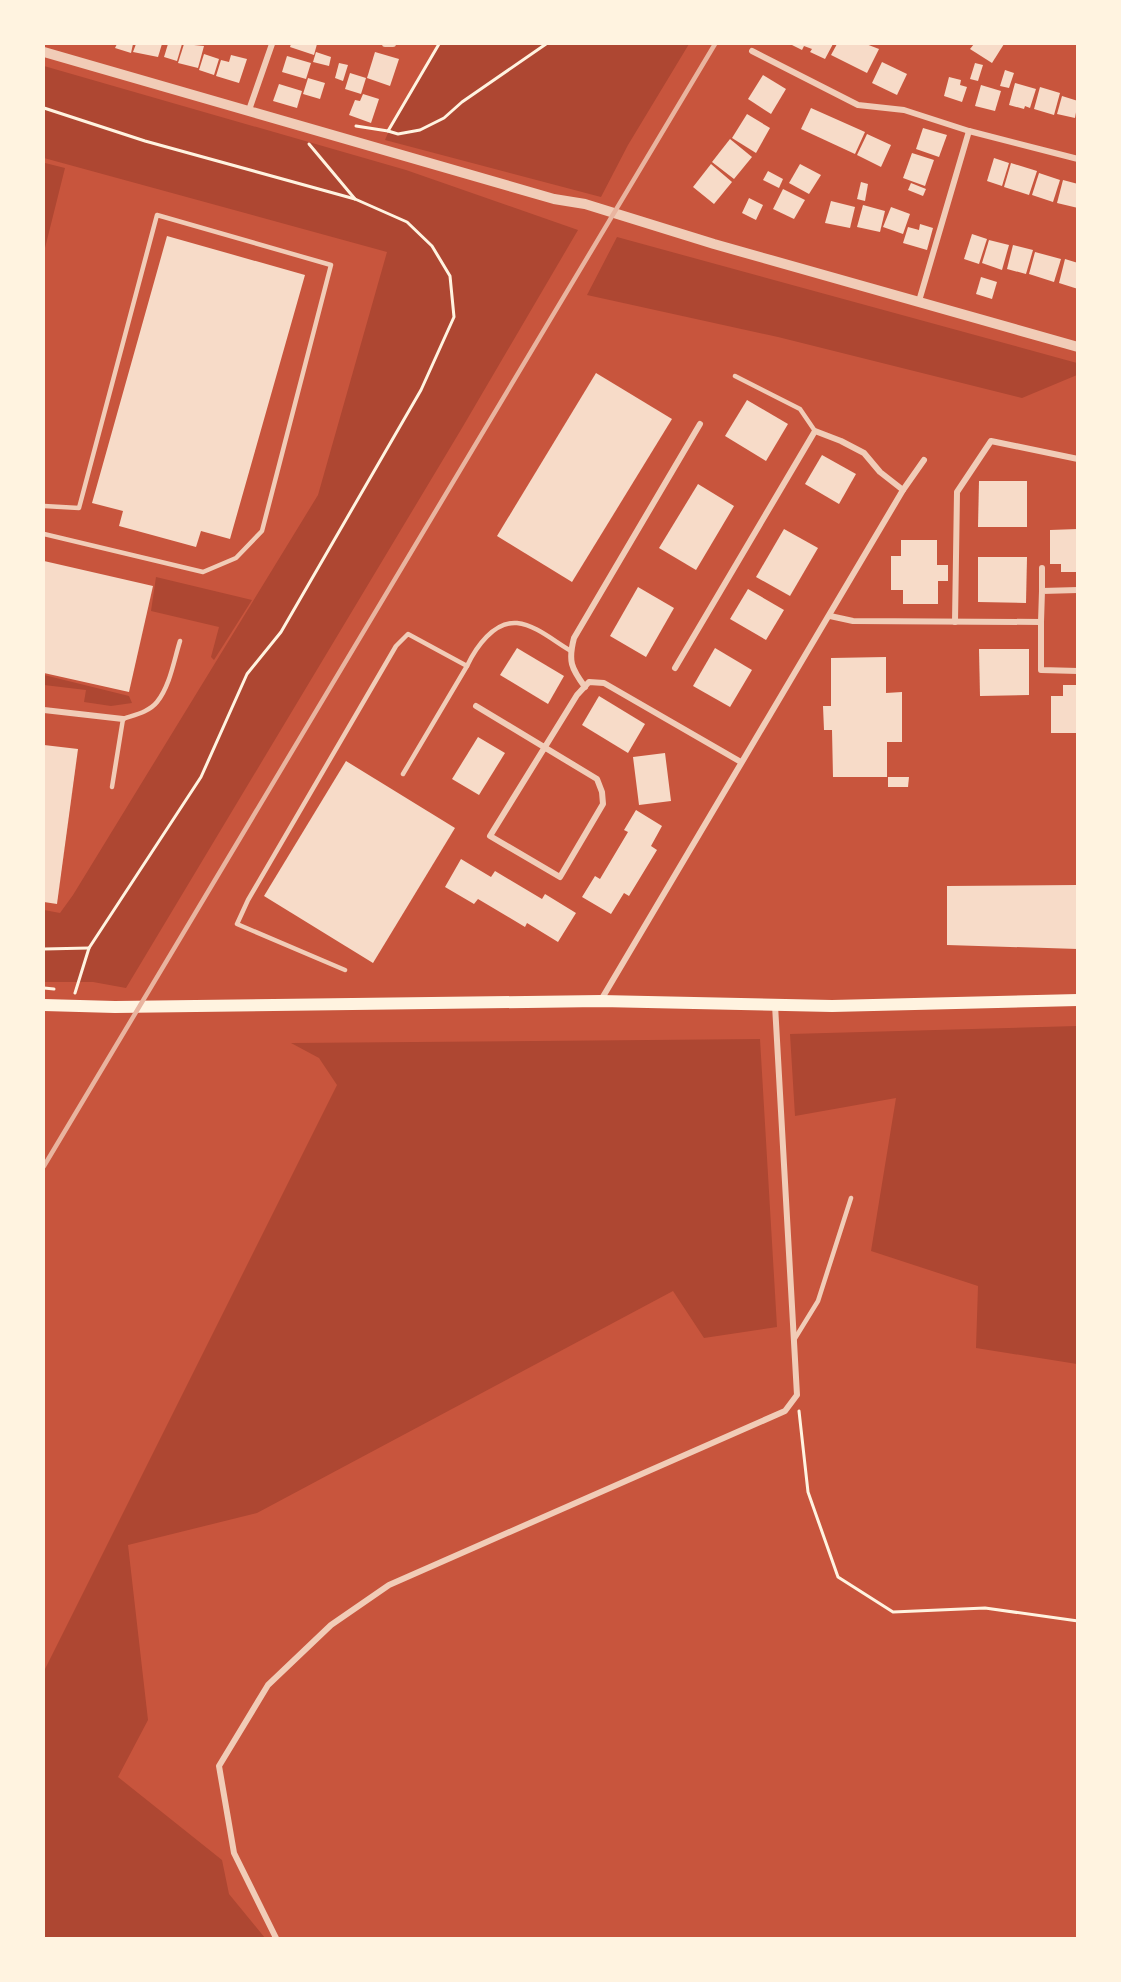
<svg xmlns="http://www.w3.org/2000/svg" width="1121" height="1982" viewBox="0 0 1121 1982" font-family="Roboto,sans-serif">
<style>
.green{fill:#ae4732}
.building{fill:#f7dbc8}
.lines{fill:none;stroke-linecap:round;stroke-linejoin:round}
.path{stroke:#fff3e0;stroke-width:3}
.service{stroke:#f1ccb7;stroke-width:4.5}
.minor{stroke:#f1ccb7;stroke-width:6}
.tertiary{stroke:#f1ccb7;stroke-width:10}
.secondary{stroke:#fff3e0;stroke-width:12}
.rail{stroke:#e9b49f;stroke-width:4.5}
</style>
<rect width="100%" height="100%" fill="#c8553d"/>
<!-- green -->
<g class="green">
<polygon points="440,44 689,44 628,145 601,197 385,140 394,119"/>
<polygon points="44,66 406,170 578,230 462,428 126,988 93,982 44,982 44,910 60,913 73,895 318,495 387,252 44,158"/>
<polygon points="45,163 65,168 44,252 44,169"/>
<polygon points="617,237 1077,363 1077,375 1022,398 778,337 587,295"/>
<polygon points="156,577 252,600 214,660 211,657 219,627 151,611"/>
<polygon points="44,675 129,696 132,703 111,706 84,702 86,690 44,685"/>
<polygon points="1077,1026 1077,1364 976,1348 978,1286 871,1251 896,1098 795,1116 790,1034"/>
<polygon points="760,1039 777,1327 704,1338 673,1291 257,1513 128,1545 148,1720 118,1777 222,1860 229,1894 265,1938 44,1938 44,1671 337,1085 319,1058 291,1043"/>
</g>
<!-- building -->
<g class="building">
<polygon points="117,44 133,44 131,53 115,48"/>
<polygon points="136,44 162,44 158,57 133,52"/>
<polygon points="168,44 182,44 177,61 164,57"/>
<polygon points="184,44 204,46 198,68 178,63"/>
<polygon points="291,44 317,44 314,55 290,47"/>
<polygon points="790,44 833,44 825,59 810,52 812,49 804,46 802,50"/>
<polygon points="837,44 866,44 879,49 867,73 831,55"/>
<polygon points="974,44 1004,44 992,63 970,49"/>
<polygon points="316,52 331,57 329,66 313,62"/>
<polygon points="375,52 399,59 390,86 367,78"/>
<polygon points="204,54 219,59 214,75 199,70"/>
<polygon points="231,55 247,59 239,83 216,76 221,60 229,62"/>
<polygon points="287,56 311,63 306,79 282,72"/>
<polygon points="882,62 907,74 897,95 872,83"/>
<polygon points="339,63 348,65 343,81 335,78"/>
<polygon points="975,63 983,65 978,81 970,79"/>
<polygon points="1005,70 1014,73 1009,88 1000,86"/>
<polygon points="350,73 366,78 361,94 345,89"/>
<polygon points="763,75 786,89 771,114 748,99"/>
<polygon points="949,77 961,80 960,85 967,87 962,102 944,96"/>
<polygon points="308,78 325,83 320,99 303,94"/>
<polygon points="1015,83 1036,89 1030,108 1025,106 1024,109 1009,105"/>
<polygon points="279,84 302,91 297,108 273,101"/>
<polygon points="981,85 1001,91 995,111 975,106"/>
<polygon points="1040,87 1060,93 1054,115 1034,109"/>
<polygon points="363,94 379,99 371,123 349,115 355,100 360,101"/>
<polygon points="1062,96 1078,101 1075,118 1057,114"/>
<polygon points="811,108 865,132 855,154 801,129"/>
<polygon points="747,114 770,128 756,153 732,138"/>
<polygon points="923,128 947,135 939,157 916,149"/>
<polygon points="867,134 891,145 881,167 857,155"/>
<polygon points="730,139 752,157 734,179 712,162"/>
<polygon points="912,153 934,160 925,186 903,178"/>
<polygon points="994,158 1009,163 1002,186 987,181"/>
<polygon points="1011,163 1037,171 1029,195 1004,187"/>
<polygon points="711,164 732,182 714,204 693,187"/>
<polygon points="800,164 821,175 809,194 789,183"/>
<polygon points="768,171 783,179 779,188 763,180"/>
<polygon points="1039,173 1060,180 1053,202 1032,195"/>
<polygon points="1063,180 1078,184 1078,208 1057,203"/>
<polygon points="861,182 868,184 865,201 857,199"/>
<polygon points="911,183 926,189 923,196 908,190"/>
<polygon points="783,189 805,200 794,219 773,209"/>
<polygon points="749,198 763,205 756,220 742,213"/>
<polygon points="831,201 855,207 850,228 825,223"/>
<polygon points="863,205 885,211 880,232 857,227"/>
<polygon points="891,207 910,214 903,234 883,227"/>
<polygon points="920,224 933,228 927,250 903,243 908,227 919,230"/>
<polygon points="972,234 987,239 979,264 964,259"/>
<polygon points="167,236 305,275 230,539 201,531 196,547 119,526 123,511 92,503"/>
<polygon points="989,240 1009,245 1002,270 982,263"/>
<polygon points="1013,245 1033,250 1026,274 1007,269"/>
<polygon points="1035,252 1061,259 1054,282 1029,274"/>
<polygon points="1065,259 1078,263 1078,289 1059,283"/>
<polygon points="981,277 997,282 992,299 976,294"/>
<polygon points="596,373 672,419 572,582 497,536"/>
<polygon points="747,400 788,424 766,461 725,436"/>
<polygon points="822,455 856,474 839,504 805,484"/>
<polygon points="979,481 1027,481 1027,527 978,527"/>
<polygon points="698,484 734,506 696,570 659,548"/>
<polygon points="784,529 818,548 790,596 756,577"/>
<polygon points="1078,529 1078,572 1061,572 1061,564 1050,564 1050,530"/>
<polygon points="901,540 937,540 937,565 948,565 948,581 938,581 938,604 903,604 903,590 891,590 891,556 901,556"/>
<polygon points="978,557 1027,557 1026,603 978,602"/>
<polygon points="44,561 153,586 129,692 44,673"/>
<polygon points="638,587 674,608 646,657 610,636"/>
<polygon points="748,589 784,610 766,640 730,619"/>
<polygon points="517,648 564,676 548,704 500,675"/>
<polygon points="715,648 752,670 730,707 693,686"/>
<polygon points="979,649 1029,649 1029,695 980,696"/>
<polygon points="886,657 886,693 902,692 902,742 887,742 887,777 833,777 832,730 824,730 823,706 831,706 831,658"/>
<polygon points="1063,685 1078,685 1078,733 1051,733 1051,696 1063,696"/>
<polygon points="599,696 645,724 628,753 582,725"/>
<polygon points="478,737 505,753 479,795 452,779"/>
<polygon points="44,745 78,749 57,904 44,902"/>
<polygon points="665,753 671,801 639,805 633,757"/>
<polygon points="346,761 455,828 373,963 264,896"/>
<polygon points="888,777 909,777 908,787 888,787"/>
<polygon points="636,810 662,826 651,846 657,850 629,896 624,893 611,914 582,897 595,876 600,879 628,832 624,830"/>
<polygon points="461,859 491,877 495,871 542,899 545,894 576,913 558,942 527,923 525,927 478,899 474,904 445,887"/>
<polygon points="1078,885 1078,949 947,945 947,886"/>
</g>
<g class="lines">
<!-- path -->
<g class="path">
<polyline points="44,108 145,141 355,199 407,222 432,246 450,276 454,317 421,390 281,632 247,674 201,777 89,948 75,993"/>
<polyline points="356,126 388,131 439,44"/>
<polyline points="388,131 398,134 420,130 444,118 462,102 546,44"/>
<polyline points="309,144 355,199"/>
<polyline points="44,949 89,948"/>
<polyline points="44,988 54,989"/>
<polyline points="799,1411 808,1492 838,1577 893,1612 985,1608 1078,1621"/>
</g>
<!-- service -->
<g class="service">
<polyline points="735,376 800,409 815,431"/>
<polyline points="44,506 79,508 157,215 331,265 262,531 236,558 203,572 44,534"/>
<polyline points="403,774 467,666"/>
<path d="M112,787L123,719C134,715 149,712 157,702C170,686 174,660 180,641"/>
<path d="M345,970L237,924L248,900L396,646L408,634L467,666C476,647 494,621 517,623C536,625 555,642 571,651"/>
<polyline points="794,1340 818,1301 851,1198"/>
</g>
<!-- minor -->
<g class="minor">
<polyline points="385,44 393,44"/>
<polyline points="752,51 858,105 904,110 969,131 1078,159"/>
<polyline points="249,110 272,44"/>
<polyline points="919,301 969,131"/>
<polyline points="1042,568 1042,591"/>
<polyline points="830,616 853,621 1041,622 1042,591 1078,590"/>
<polyline points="955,622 957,492 991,441 1078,459"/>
<polyline points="1041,622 1041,670 1078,671"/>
<polyline points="675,668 815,431 841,441 864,453 880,472 903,490"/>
<path d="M585,687C571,668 568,661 574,638L700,424"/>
<polyline points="476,706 597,779 602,792 603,804 560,877 490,836 577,695 589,682 604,683 741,762"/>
<polyline points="44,710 123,719"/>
<polyline points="601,1000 903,490 924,460"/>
<polyline points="276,1938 234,1853 219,1766 268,1685 331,1625 389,1585 785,1411 797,1395 775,1005"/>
</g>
<!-- tertiary -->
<polyline class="tertiary" points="44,52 554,199 585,204 714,244 1078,347"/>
<!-- secondary -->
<polyline class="secondary" points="44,1005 115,1007 601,1001 832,1006 1078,1000"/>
<!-- rail -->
<polyline class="rail" points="44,1166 715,44"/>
</g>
<!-- border -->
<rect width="1121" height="1982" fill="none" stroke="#fff3e0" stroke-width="90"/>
</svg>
